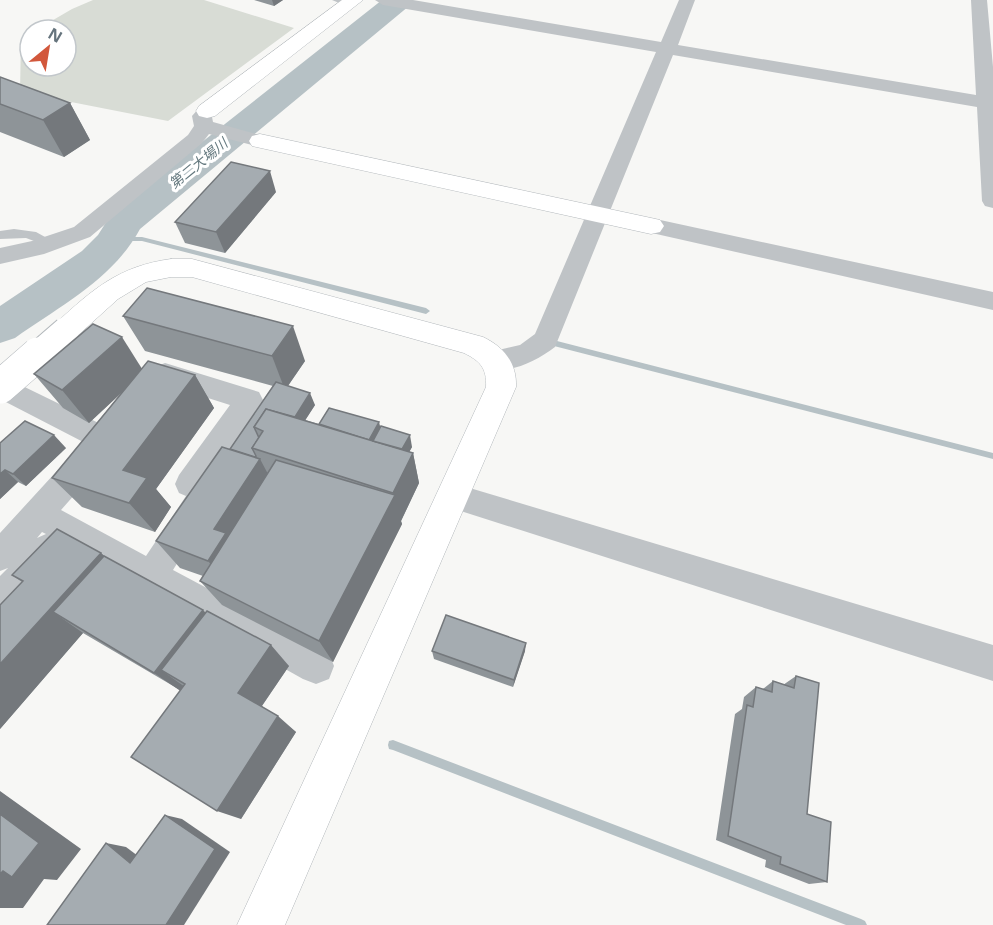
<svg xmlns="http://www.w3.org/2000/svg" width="993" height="925" viewBox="0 0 993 925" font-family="'Noto Sans','Noto Sans JP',sans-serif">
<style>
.green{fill:#d8dcd5}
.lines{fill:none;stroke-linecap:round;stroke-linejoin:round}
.stream{fill:#b6c1c5;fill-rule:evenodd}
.river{fill:#b6c1c5;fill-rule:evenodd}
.secondary-casing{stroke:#b2b7bb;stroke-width:1}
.lane{fill:#bfc3c6;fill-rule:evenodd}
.street{fill:#bfc3c6;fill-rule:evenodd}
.secondary{fill:#fff;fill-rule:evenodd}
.secondary-bridge-far1-casing{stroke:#b2b7bb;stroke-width:28;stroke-linecap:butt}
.secondary-bridge-casing{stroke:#b2b7bb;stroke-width:34;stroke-linecap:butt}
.secondary-bridge-far1{stroke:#fff;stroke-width:26}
.secondary-bridge{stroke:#fff;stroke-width:33}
.wall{fill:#8e9498}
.shaded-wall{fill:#74787c}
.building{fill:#a5acb1;stroke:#74787c;stroke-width:1.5}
.labels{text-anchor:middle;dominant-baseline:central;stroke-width:6;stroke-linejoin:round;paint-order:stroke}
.far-water-label{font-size:14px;font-style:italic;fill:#65797f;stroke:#fff}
</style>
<rect width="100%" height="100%" fill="#f7f7f5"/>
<!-- green -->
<polygon class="green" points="93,0 204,0 294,28 168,121 20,92 21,39 30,33 30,66 66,66 66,30 36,30 72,9"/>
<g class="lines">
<!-- stream -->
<g class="stream">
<polygon points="113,237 142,237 426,308 430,311 426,314 142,241 113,241"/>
<polygon points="557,341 993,453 993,459 554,346 553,344 554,342"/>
<polygon points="393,740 861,919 865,921 867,925 846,925 393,750 389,749 388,745 389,741"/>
</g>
<!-- river -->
<path class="river" d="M382,0H413L409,6L140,229C113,279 60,306 15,338L0,343V306L82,251L98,235L112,213Z"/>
<!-- secondary casing -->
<g class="secondary-casing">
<g id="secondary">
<polygon points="342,0 363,0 215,116 207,118 199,116 196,111 199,106"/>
<polygon points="260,134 651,218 660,220 664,226 660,232 651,234 252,146 249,141 252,136"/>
<path d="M171,259H192L483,337C504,347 517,363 516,387L285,925H237L486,387C487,368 480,361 464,353L192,277H171L146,282L118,299L76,337L66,341L56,337L52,330L56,323C93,289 119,266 171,259Z"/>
</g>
</g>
<!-- lane -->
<g class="lane">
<polygon points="332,0 345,0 353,4 349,7"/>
<polygon points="14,229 36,232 56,243 50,247 26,238 0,239 0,231"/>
</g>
<!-- street -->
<g class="street">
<path d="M375,0H413L661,42L679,0H695L678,45L976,95L971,0H987L993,67V208L985,206L982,201L977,107L673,55L555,347C536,361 511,375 486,367L482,360L486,353L520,345L535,334L656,52L383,5Z"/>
<polygon points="207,105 214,107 217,111 212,117 213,122 267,137 270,141 267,145 260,147 209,134 202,143 90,237 44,254 0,264 0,248 32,241 74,227 188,135 194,126 192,116 200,107"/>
<polygon points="651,218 993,292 993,310 643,231 639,226 643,221"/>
<path d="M165,363L259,392L263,400L211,478L218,481L222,490L173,570L329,653L334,666L329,679L316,684L303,679L59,542L62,549L57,559L12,612L0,617V576L8,568L0,571V533L77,449L91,446L0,399V375L115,431L120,440L115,449L105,452L99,450L103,458L99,467L61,510L146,556L186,496L179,493L175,484L179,475L230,405L167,385L163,387L153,383L149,376L155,367ZM42,532L46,534L37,538Z"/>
<polygon points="453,483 993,645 993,681 442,505 438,496 442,487"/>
</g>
<!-- secondary -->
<use href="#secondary" class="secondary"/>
<!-- secondary-bridge-far1 casing -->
<g class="secondary-bridge-far1-casing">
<polyline id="secondary-bridge-far1" points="36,356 66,330"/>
</g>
<!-- secondary-bridge casing -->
<g class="secondary-bridge-casing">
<polyline id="secondary-bridge" points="0,387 38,354"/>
</g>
<!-- secondary-bridge-far1 -->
<use href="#secondary-bridge-far1" class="secondary-bridge-far1"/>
<!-- secondary-bridge -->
<use href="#secondary-bridge" class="secondary-bridge"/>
</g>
<!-- wall -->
<g class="wall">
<polygon points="254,0 283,0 274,6"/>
<polygon points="0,77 70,103 90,140 64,157 0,132"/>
<polygon points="276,192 225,253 185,243 175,222"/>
<polygon points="123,316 305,361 288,386 315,405 305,420 319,424 380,427 412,447 409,452 413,453 419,483 401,521 402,524 333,662 222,605 200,581 203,576 180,568 156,541 230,449 273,386 145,351"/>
<polygon points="142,368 195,375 214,408 156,489 171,507 155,532 82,507 52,478 122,392 89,423 63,408 34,374"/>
<polygon points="0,443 66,448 26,486 18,482 0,499"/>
<polygon points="101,553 104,556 205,613 289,666 262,706 296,732 241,819 180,690 83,633 0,729 22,582 12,575"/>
<polygon points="432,651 525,651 513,687 434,659"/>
<polygon points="796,676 807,814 827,882 809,884 765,867 766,860 716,840 735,714 742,709 744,697 756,687 763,689 773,681 783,685"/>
</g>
<!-- shaded-wall -->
<g class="shaded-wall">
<polygon points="272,0 283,0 274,6"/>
<polygon points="70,103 90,140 64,157 43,120"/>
<polygon points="270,171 276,192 225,253 216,232"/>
<polygon points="293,326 305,361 285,390 272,356"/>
<polygon points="122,337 144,372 89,423 62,390"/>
<polygon points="195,375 214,408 156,489 171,507 155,532 129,503 123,470"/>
<polygon points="310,393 315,405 292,441 287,429"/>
<polygon points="379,422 382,434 363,452"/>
<polygon points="54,435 66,448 26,486 13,474"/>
<polygon points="410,435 412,447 397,474 394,462"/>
<polygon points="413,453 419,483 401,521 402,524 333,662 319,641 394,496 393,493"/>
<polygon points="256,456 259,461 260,459 276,489 229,586 208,561 214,529"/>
<polygon points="5,470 18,482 0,499 0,474"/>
<polygon points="101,553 130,579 53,612 83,633 0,729 0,664"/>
<polygon points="203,610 225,633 161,670 185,687 182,692 154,673"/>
<polygon points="526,643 525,651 513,687 514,680"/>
<polygon points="271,645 289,666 259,710 238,693"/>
<polygon points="278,716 296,732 241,819 217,811"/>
<polygon points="0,791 81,849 57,880 44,879 23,908 0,908 0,874 3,871 0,814"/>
<polygon points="165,815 182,819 230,852 184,925 166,925"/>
<polygon points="106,843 126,847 150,865 130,863"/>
</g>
<!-- building -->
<g class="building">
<polygon points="0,77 70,103 43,120 0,104"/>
<polygon points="231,162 270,171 216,232 175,222"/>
<polygon points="147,288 293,326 272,356 123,316"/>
<polygon points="93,324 122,337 62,390 34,374"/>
<polygon points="148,361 195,375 123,470 147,478 129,503 52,478"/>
<polygon points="276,382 310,393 295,417 266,409 254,427 259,438 252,448 256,456 255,457 230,449"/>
<polygon points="329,408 379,422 369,440 319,424"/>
<polygon points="266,409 413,453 393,493 252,448 263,431 254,427"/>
<polygon points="25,421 54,435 13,474 5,470 0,474 0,443"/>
<polygon points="381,426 410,435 402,449 373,441"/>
<polygon points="222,447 260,459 214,529 226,533 208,561 156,541"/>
<polygon points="276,460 395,495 319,641 200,581"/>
<polygon points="57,529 101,553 0,664 0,605 23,581 12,575"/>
<polygon points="104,556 203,610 154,673 53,612"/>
<polygon points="207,611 271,645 238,693 278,716 217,811 131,757 185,684 161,670"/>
<polygon points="446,615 526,643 514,680 432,651"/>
<polygon points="796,676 819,683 807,814 831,822 827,882 780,864 781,857 728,836 747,705 753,707 756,687 772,692 773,681 794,688"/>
<polygon points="0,814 39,843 12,877 3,871 0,874"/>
<polygon points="165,815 215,849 166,925 47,925 106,843 130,863"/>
</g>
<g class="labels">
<!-- far-water labels -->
<g class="far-water-label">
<text transform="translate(198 163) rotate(-39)">第二大場川</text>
</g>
</g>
<!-- north arrow -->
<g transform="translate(48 48) rotate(30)"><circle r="28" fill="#ffffff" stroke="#c2c7cb" stroke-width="1.5"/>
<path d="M0-4.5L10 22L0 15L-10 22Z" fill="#d2573b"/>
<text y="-9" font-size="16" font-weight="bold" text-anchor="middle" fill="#66747d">N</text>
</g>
</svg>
